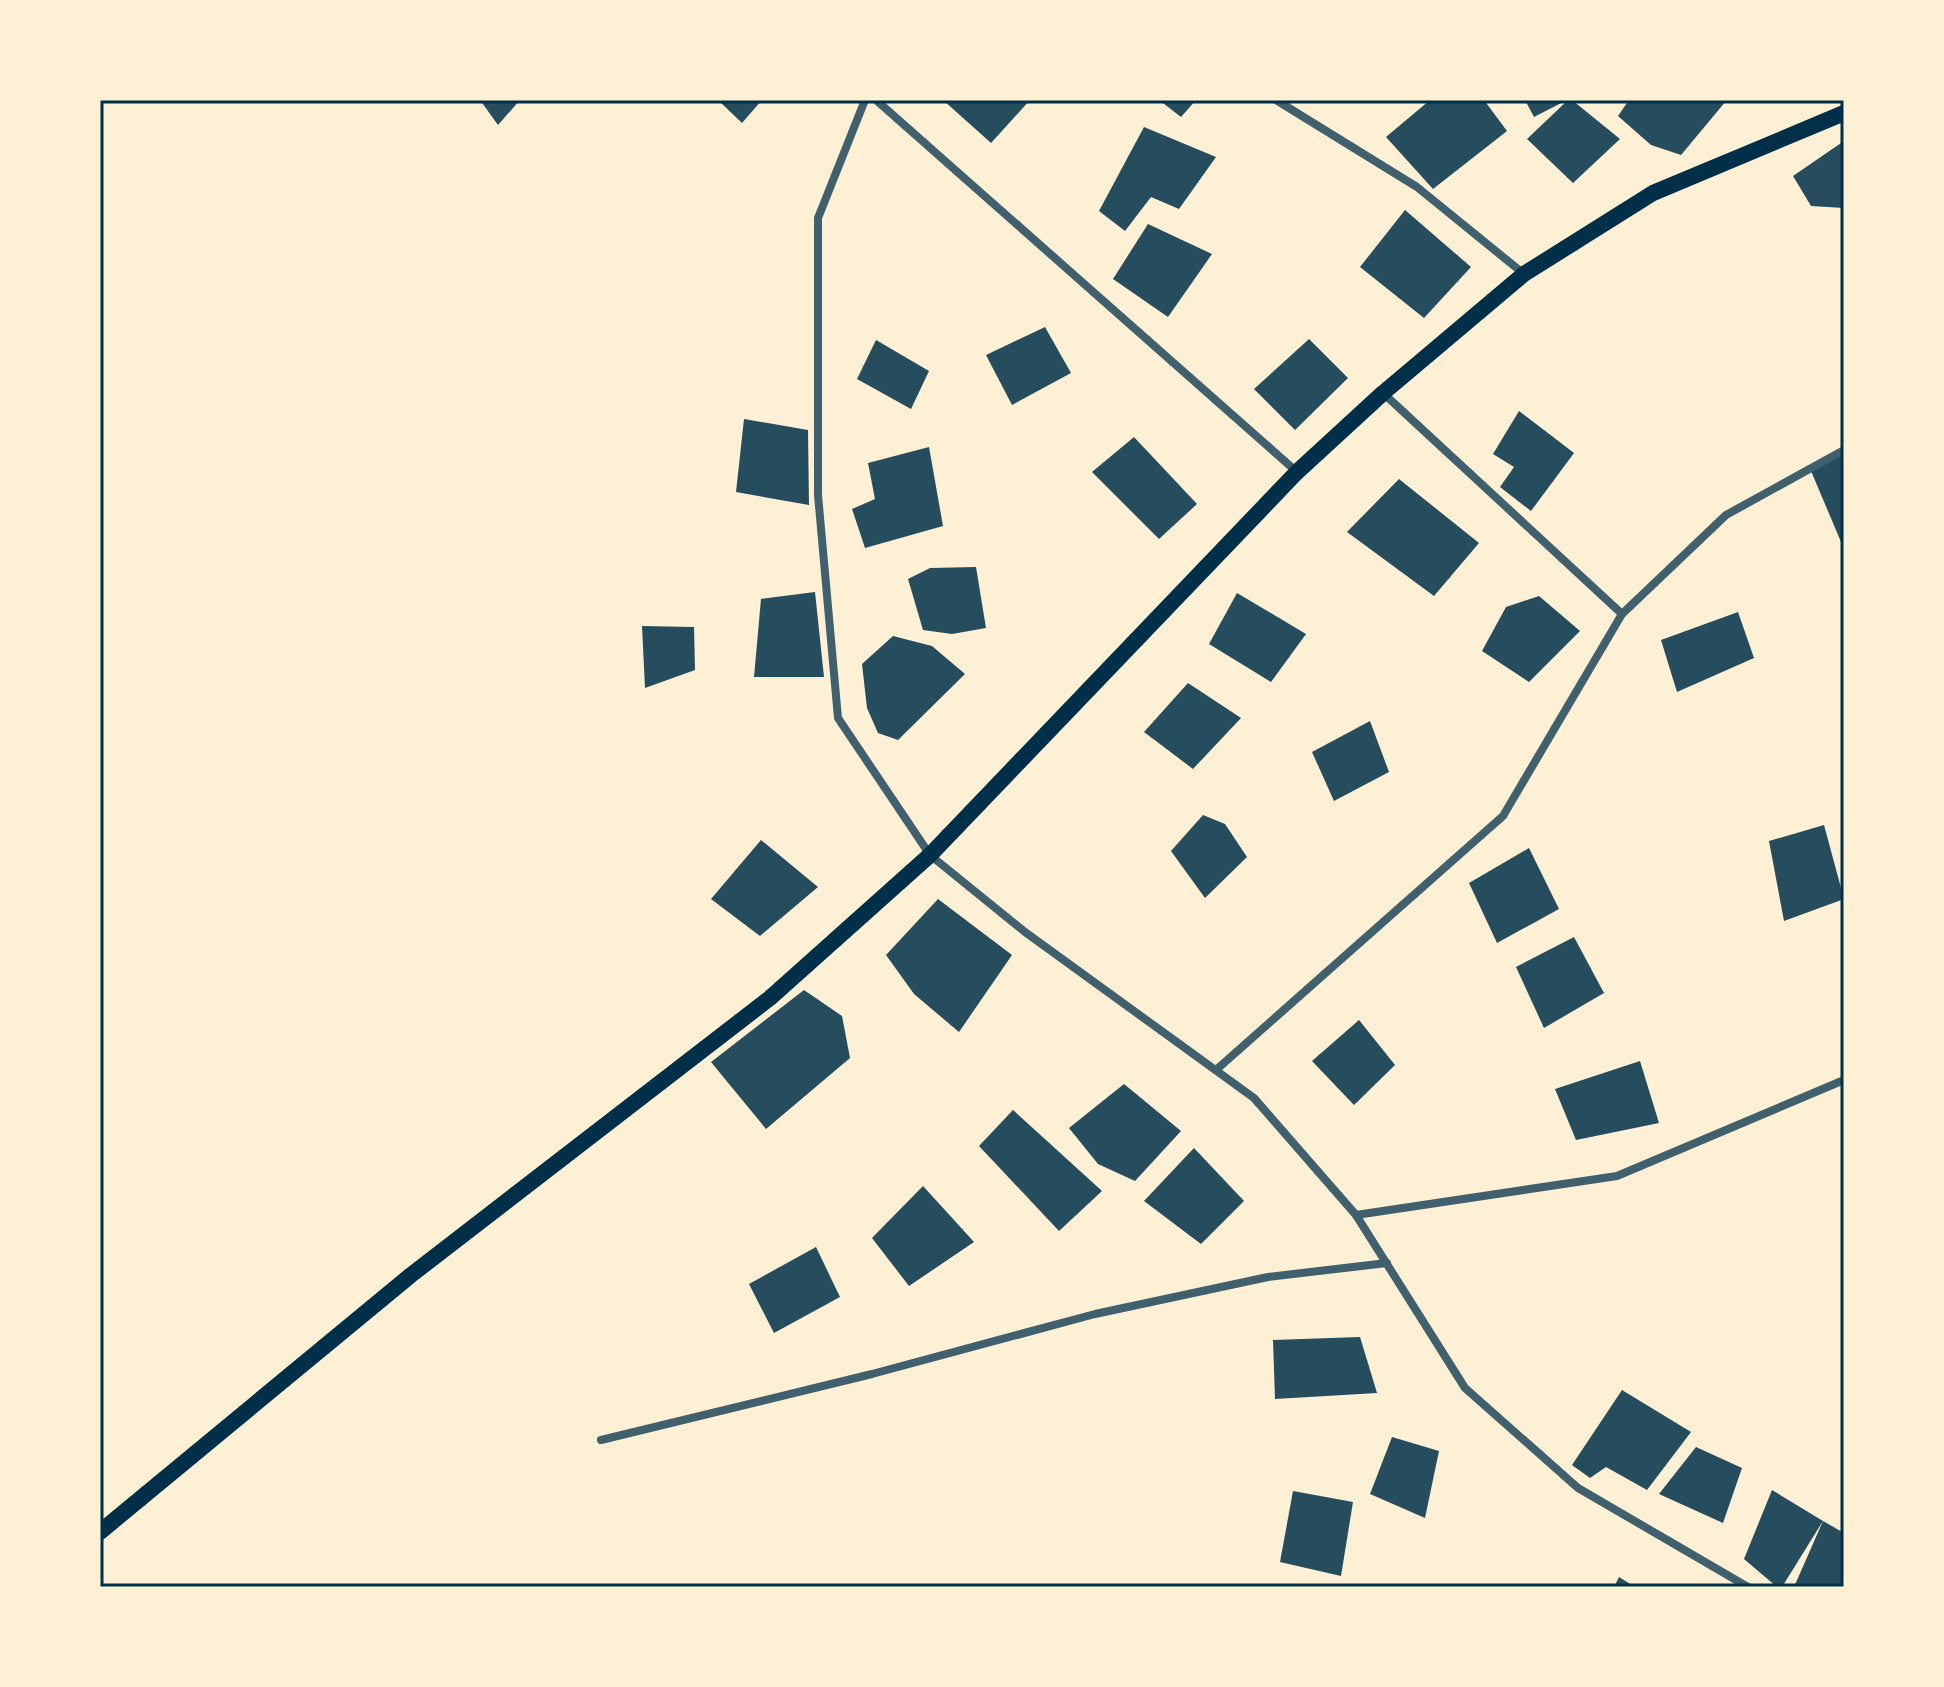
<svg xmlns="http://www.w3.org/2000/svg" width="1944" height="1687" viewBox="0 0 1944 1687" font-family="Overpass,sans-serif">
<style>
.building{fill:#264d5e}
.lines{fill:none;stroke-linecap:round;stroke-linejoin:round}
.minor{stroke:#3f606c;stroke-width:8}
.secondary{stroke:#003049;stroke-width:16}
.neatline{fill:none;stroke:#003049;stroke-width:3}
</style>
<rect width="100%" height="100%" fill="#fdf0d5"/>
<!-- building -->
<g class="building">
<polygon points="480,100 520,100 498,125"/>
<polygon points="718,100 762,100 742,123"/>
<polygon points="943,100 1030,100 991,143"/>
<polygon points="1159,100 1196,100 1181,117"/>
<polygon points="1430,100 1484,100 1507,131 1433,189 1386,137"/>
<polygon points="1525,100 1567,100 1534,117"/>
<polygon points="1568,100 1572,100 1620,139 1573,183 1527,139"/>
<polygon points="1629,100 1725,100 1726,101 1681,155 1651,145 1618,116"/>
<polygon points="1144,127 1216,157 1179,209 1151,197 1125,231 1099,211"/>
<polygon points="1844,141 1844,208 1811,206 1793,176"/>
<polygon points="1405,210 1471,267 1424,318 1360,267"/>
<polygon points="1148,224 1212,254 1168,317 1113,279"/>
<polygon points="1045,327 1071,373 1012,405 986,355"/>
<polygon points="1309,339 1348,378 1295,430 1254,389"/>
<polygon points="876,340 929,371 911,409 857,379"/>
<polygon points="1519,411 1574,453 1531,511 1500,487 1514,467 1493,454"/>
<polygon points="744,419 808,430 809,505 736,492"/>
<polygon points="1134,437 1197,504 1159,539 1092,472"/>
<polygon points="929,447 943,526 865,548 852,509 875,499 868,463"/>
<polygon points="1844,452 1844,549 1811,471"/>
<polygon points="1399,479 1479,543 1434,596 1347,532"/>
<polygon points="976,567 986,628 952,634 923,630 908,579 930,568"/>
<polygon points="815,592 824,677 754,677 761,599"/>
<polygon points="1237,593 1306,634 1271,682 1209,644"/>
<polygon points="1539,596 1580,631 1529,682 1482,651 1506,607"/>
<polygon points="1738,612 1754,658 1677,692 1661,640"/>
<polygon points="642,626 694,627 695,670 645,688"/>
<polygon points="893,636 932,646 965,674 898,740 878,733 867,708 862,664"/>
<polygon points="1188,683 1241,718 1193,769 1144,732"/>
<polygon points="1370,721 1389,772 1334,801 1312,752"/>
<polygon points="1203,815 1225,824 1247,857 1205,898 1171,851"/>
<polygon points="1824,825 1844,899 1784,921 1769,841"/>
<polygon points="761,840 818,887 760,936 711,899"/>
<polygon points="1529,848 1559,909 1497,943 1469,883"/>
<polygon points="938,899 1012,955 959,1032 914,994 886,955"/>
<polygon points="1574,937 1604,993 1544,1028 1516,967"/>
<polygon points="804,990 842,1016 850,1058 766,1129 711,1062"/>
<polygon points="1359,1020 1395,1065 1354,1105 1312,1061"/>
<polygon points="1640,1061 1659,1123 1576,1140 1555,1089"/>
<polygon points="1124,1084 1181,1131 1135,1181 1098,1164 1069,1128"/>
<polygon points="1013,1110 1102,1191 1059,1231 979,1146"/>
<polygon points="1194,1148 1244,1201 1201,1244 1144,1201"/>
<polygon points="923,1186 974,1242 909,1286 872,1238"/>
<polygon points="816,1247 840,1297 774,1333 749,1284"/>
<polygon points="1360,1337 1377,1393 1275,1399 1273,1340"/>
<polygon points="1622,1390 1691,1432 1647,1490 1606,1467 1590,1478 1572,1465"/>
<polygon points="1392,1437 1439,1451 1425,1518 1370,1494"/>
<polygon points="1696,1447 1742,1468 1723,1523 1659,1494"/>
<polygon points="1772,1490 1823,1521 1782,1587 1777,1587 1744,1559"/>
<polygon points="1293,1491 1353,1502 1341,1576 1280,1562"/>
<polygon points="1823,1521 1844,1533 1844,1587 1794,1587"/>
<polygon points="1619,1577 1635,1587 1614,1587"/>
</g>
<g class="lines">
<!-- minor -->
<g class="minor">
<polyline points="865,100 818,218 818,495 838,718 930,855 1025,932 1254,1098 1356,1215 1465,1388 1578,1488 1748,1587"/>
<polyline points="876,100 1297,472"/>
<polyline points="1276,100 1417,187 1524,274"/>
<polyline points="1383,393 1622,614"/>
<polyline points="1216,1070 1503,816 1622,614 1726,515 1844,450"/>
<polyline points="1356,1215 1617,1176 1844,1080"/>
<polyline points="601,1440 872,1374 1095,1314 1268,1277 1387,1263"/>
</g>
<!-- secondary -->
<polyline class="secondary" points="100,1532 411,1275 770,998 930,855 1297,472 1383,393 1524,274 1653,193 1844,113"/>
</g>
<!-- border -->
<rect width="1944" height="1687" fill="none" stroke="#fdf0d5" stroke-width="204"/>
<rect x="102" y="102" width="1740" height="1483" class="neatline"/>
</svg>
